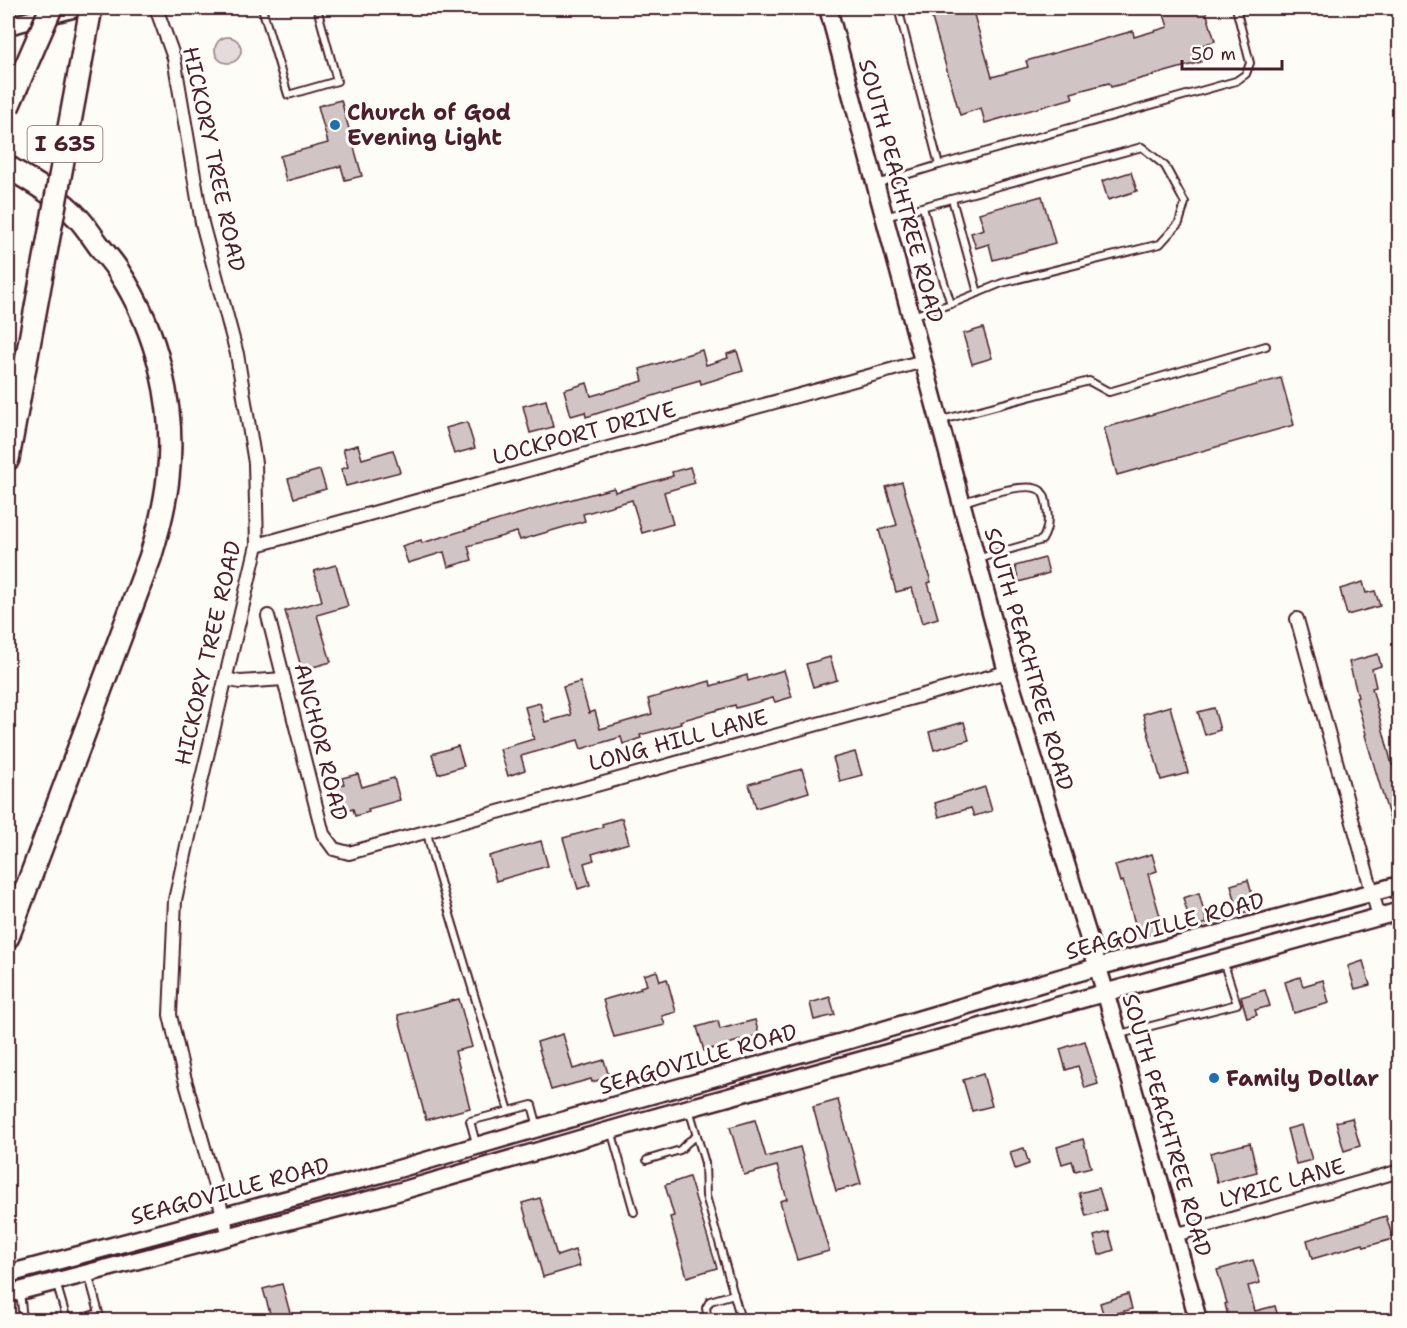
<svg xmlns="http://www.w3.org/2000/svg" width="1407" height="1328" viewBox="0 0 1407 1328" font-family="'Shantell Sans',sans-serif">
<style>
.green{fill:#e3dcda;stroke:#967e82;stroke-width:1.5}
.building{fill:#d0c5c4;stroke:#4a1f2b;stroke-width:1.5}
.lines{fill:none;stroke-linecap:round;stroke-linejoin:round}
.lane-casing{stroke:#4a1f2b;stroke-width:10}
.street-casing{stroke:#4a1f2b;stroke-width:16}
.secondary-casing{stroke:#4a1f2b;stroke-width:21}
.highway-casing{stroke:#4a1f2b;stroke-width:26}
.lane{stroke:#fdfcf7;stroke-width:6}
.street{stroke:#fdfcf7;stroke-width:12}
.secondary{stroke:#fdfcf7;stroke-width:16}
.highway{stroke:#fdfcf7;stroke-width:21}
.highway-bridge-casing{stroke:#4a1f2b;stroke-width:26;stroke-linecap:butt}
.highway-bridge{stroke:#fdfcf7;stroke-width:21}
.poi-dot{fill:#1f6fb2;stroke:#fdfcf7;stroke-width:2}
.labels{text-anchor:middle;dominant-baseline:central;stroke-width:6;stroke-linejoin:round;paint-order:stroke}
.shield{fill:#fdfcf7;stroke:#806168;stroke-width:1.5}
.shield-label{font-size:21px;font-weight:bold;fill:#4a1f2b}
.poi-label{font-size:22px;font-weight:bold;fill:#4a1f2b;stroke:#fdfcf7;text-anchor:start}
.street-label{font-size:22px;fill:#4a1f2b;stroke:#fdfcf7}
</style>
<rect width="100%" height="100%" fill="#fdfcf7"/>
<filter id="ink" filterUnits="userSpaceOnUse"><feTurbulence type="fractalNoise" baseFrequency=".0167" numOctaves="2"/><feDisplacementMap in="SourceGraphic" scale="12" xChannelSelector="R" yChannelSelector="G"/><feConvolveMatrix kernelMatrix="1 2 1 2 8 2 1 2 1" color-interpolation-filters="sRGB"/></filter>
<g filter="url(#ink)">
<!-- green -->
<circle class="green" cx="228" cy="50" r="13"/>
<!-- building -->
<g class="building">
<polygon points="929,8 972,8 992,77 1028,67 1026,61 1133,31 1134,37 1168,27 1162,8 1205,8 1215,41 1197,47 1201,62 1111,87 1109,83 1071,93 1073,98 985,123 981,108 960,115"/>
<polygon points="341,100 362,176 345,180 341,166 286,181 280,156 328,143 318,106"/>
<polygon points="1131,172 1137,191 1108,200 1102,181"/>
<polygon points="1042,196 1055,243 993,260 989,244 976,248 971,233 984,229 979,213"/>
<polygon points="983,328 992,358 972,364 963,334"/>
<polygon points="702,350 706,365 728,358 727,354 737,351 743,371 701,384 700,380 672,388 672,390 586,417 585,412 571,416 564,390 587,383 591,396 643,381 640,369"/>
<polygon points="1281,378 1294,425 1117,475 1104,428"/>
<polygon points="546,400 553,427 530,433 523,406"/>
<polygon points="467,422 475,448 454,454 446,428"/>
<polygon points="358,445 362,459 393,450 400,472 346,486 341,469 348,467 343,449"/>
<polygon points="690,467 695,483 664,492 673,524 642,533 632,500 583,514 585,521 520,540 517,532 468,546 472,560 448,567 444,552 408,563 402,546 421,540 422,543 539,508 614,488 615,492 673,476 672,472"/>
<polygon points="320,470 326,489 294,498 288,479"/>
<polygon points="902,482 931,582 928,583 938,618 922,623 912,588 896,592 879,530 897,525 886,487"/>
<polygon points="1045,558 1049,573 1019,582 1015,566"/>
<polygon points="336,565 348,606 317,615 331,662 302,670 285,611 322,601 314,571"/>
<polygon points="1363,582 1366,593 1375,591 1380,606 1347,615 1340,589"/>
<polygon points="1378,654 1381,666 1372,669 1376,687 1372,688 1392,765 1400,762 1400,842 1397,843 1365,735 1366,734 1356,698 1358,697 1349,662"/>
<polygon points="830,657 837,680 813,687 806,664"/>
<polygon points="784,670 792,697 775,702 773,698 736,708 735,705 680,721 681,724 640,735 641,738 623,744 621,737 581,749 578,740 521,756 525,770 508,776 500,749 534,739 525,707 540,703 545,722 571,715 563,687 580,682 589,713 595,711 600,729 652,714 648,699 710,681 711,686 747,675 748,681"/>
<polygon points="1170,706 1188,773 1161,780 1143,714"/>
<polygon points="1214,708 1220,730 1205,735 1198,712"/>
<polygon points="964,722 969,740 934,750 929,732"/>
<polygon points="458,746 464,766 438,774 432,754"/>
<polygon points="855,752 862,775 840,781 833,758"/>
<polygon points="802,769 809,792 756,808 749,784"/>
<polygon points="358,774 362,787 394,778 400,800 368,809 369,812 355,816 353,809 342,812 335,787 344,784 342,778"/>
<polygon points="985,787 992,811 974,816 971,808 939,817 935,803"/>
<polygon points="622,818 629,843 592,854 594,860 584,863 590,885 578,889 563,838 603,827 602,824"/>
<polygon points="541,841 548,866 496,881 489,856"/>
<polygon points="1152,854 1157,871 1148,874 1164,930 1139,938 1123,881 1120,882 1115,865"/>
<polygon points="1248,880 1256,909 1239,914 1231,885"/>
<polygon points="1199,893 1207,923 1192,928 1183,898"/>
<polygon points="1363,961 1370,985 1355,989 1348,966"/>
<polygon points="657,971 660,981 667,979 676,1012 662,1016 665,1025 614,1037 603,1000 641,989 640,987 647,985 644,975"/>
<polygon points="1300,977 1303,986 1323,980 1329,1003 1294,1013 1285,982"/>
<polygon points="1265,990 1270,1006 1255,1010 1257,1015 1247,1018 1241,997"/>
<polygon points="830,997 835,1015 814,1020 810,1003"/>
<polygon points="459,999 472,1047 455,1051 470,1108 426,1120 398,1015"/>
<polygon points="755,1020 759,1035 704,1051 697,1027 718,1021 720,1029"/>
<polygon points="563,1034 573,1069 604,1060 609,1077 592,1082 591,1079 551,1090 537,1042"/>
<polygon points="1085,1041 1098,1084 1085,1088 1078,1066 1066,1070 1060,1049"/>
<polygon points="983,1074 992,1106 972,1111 963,1080"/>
<polygon points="838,1100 861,1184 836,1191 813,1107"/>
<polygon points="1352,1118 1360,1146 1344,1151 1336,1122"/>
<polygon points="755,1120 766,1157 800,1147 829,1251 797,1260 780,1201 787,1199 777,1166 744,1175 730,1127"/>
<polygon points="1302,1125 1312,1160 1296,1164 1287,1129"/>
<polygon points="1083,1139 1091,1167 1075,1171 1072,1161 1062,1164 1057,1147"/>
<polygon points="1250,1143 1257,1172 1217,1182 1210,1153"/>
<polygon points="1024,1148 1029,1164 1015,1169 1010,1152"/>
<polygon points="689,1177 717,1268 687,1277 670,1217 674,1216 665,1185"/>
<polygon points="1099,1188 1106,1210 1086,1216 1079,1193"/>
<polygon points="540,1198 557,1256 575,1250 580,1266 543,1277 522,1203"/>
<polygon points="1386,1216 1393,1239 1364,1247 1363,1244 1312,1259 1307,1240"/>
<polygon points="1109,1232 1114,1250 1099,1255 1094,1236"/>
<polygon points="1253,1260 1260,1283 1248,1286 1255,1311 1275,1306 1279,1320 1229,1320 1225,1304 1227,1303 1217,1270"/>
<polygon points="282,1284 292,1320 272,1320 263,1289"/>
<polygon points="1128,1294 1132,1309 1104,1317 1100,1303"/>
</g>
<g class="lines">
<!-- lane casing -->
<g class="lane-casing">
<g id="lane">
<polyline points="262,8 288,95 337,81 317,8"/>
<polyline points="898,8 939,165 1236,81 1246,74 1250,63 1236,8"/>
<polyline points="876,184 939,165"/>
<polyline points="952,199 978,293"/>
<polyline points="923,207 936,257 951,304"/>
<polyline points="885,217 1142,147 1165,166 1185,203 1179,223 1160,244 1002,283 951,304 911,316"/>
<polyline points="942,420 1089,381 1109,392 1266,346"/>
<path d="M964,502C979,497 1029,480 1041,491C1046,496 1046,502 1047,509C1049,520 1048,530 1042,540L977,559"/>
<polyline points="427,832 433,858 509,1111 470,1121 476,1143"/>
<polyline points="1120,1034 1237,1004 1223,961"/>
<polyline points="689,1109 705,1163 706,1196 741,1320"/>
<polyline points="509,1111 532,1105 538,1127"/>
<polyline points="611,1130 634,1212"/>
<polyline points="647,1160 680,1150 688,1142 697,1136"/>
<polyline points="56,1282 67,1320"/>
<polyline points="20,1291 23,1320"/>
<polyline points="76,1320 99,1313 88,1273"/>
<polyline points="708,1320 706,1308 710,1301 734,1294"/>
</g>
</g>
<!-- street casing -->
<g class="street-casing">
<g id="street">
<polyline points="156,8 174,58 202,223 237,354 255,463 257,545 201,782 175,900 170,1015 184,1076 229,1236"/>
<polyline points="257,545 923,361"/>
<polyline points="268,616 323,834 334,849 349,853 1007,672"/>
<polyline points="1297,619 1379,917"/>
<polyline points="225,679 240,682 284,679"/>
<polyline points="1175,1235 1400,1171"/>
</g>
</g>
<!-- secondary casing -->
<g class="secondary-casing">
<g id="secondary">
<polyline points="828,8 1007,672 1105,991 1175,1235 1198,1320"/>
<polyline points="8,26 76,8"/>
<polyline points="8,1274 381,1174 637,1099 846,1041 1097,967 1400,885"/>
<polyline points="8,1294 380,1197 642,1121 1400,911"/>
</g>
</g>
<!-- highway casing -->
<g class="highway-casing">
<g id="highway">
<path d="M8,167C32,182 58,196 78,218C85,225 91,235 97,243C104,253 113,262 119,272C158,331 176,409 168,478C165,506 158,532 150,558L8,937"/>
<polyline points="8,459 41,280"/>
</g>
</g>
<!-- lane -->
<use href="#lane" class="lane"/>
<!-- street -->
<use href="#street" class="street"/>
<!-- secondary -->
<use href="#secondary" class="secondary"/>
<!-- highway -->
<use href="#highway" class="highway"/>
<!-- highway-bridge casing -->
<g class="highway-bridge-casing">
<g id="highway-bridge">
<polyline points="8,107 51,8"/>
<polyline points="41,280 91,8"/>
</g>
</g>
<!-- highway-bridge -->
<use href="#highway-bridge" class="highway-bridge"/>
</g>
</g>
<!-- markers -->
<g class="poi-dot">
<circle cx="335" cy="125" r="6"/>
<circle cx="1214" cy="1078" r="6"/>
</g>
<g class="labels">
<!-- shield labels -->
<rect class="shield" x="27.5" y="126" width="75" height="36" rx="4.5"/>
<g class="shield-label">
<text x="65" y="144">I 635</text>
</g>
<!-- poi labels -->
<g class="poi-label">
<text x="347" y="112">Church of God<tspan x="347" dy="25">Evening Light</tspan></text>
<text x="1226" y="1078">Family Dollar</text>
</g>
<!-- street labels -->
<g class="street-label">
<text transform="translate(214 159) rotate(78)">HICKORY TREE ROAD</text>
<text transform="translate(901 191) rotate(75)">SOUTH PEACHTREE ROAD</text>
<text transform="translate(584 433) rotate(-15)">LOCKPORT DRIVE</text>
<text transform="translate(208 653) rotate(-77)">HICKORY TREE ROAD</text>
<text transform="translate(1029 659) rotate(74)">SOUTH PEACHTREE ROAD</text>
<text transform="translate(678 740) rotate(-15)">LONG HILL LANE</text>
<text transform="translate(321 742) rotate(76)">ANCHOR ROAD</text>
<text transform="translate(1165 926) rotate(-15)">SEAGOVILLE ROAD</text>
<text transform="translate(698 1059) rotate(-16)">SEAGOVILLE ROAD</text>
<text transform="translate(1167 1125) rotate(74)">SOUTH PEACHTREE ROAD</text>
<text transform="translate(1282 1183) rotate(-16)">LYRIC LANE</text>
<text transform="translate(230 1191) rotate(-15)">SEAGOVILLE ROAD</text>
</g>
</g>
<!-- margin -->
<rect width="1407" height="1328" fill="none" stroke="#fdfcf7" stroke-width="30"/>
<rect x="15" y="15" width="1377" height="1298" fill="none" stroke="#4a1f2b" stroke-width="2" filter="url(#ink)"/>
<!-- scale -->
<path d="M1182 60v9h100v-9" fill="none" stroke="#4a1f2b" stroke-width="3"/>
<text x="1191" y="60" font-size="18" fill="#4a1f2b" stroke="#fdfcf7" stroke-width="4.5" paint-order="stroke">50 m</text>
</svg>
